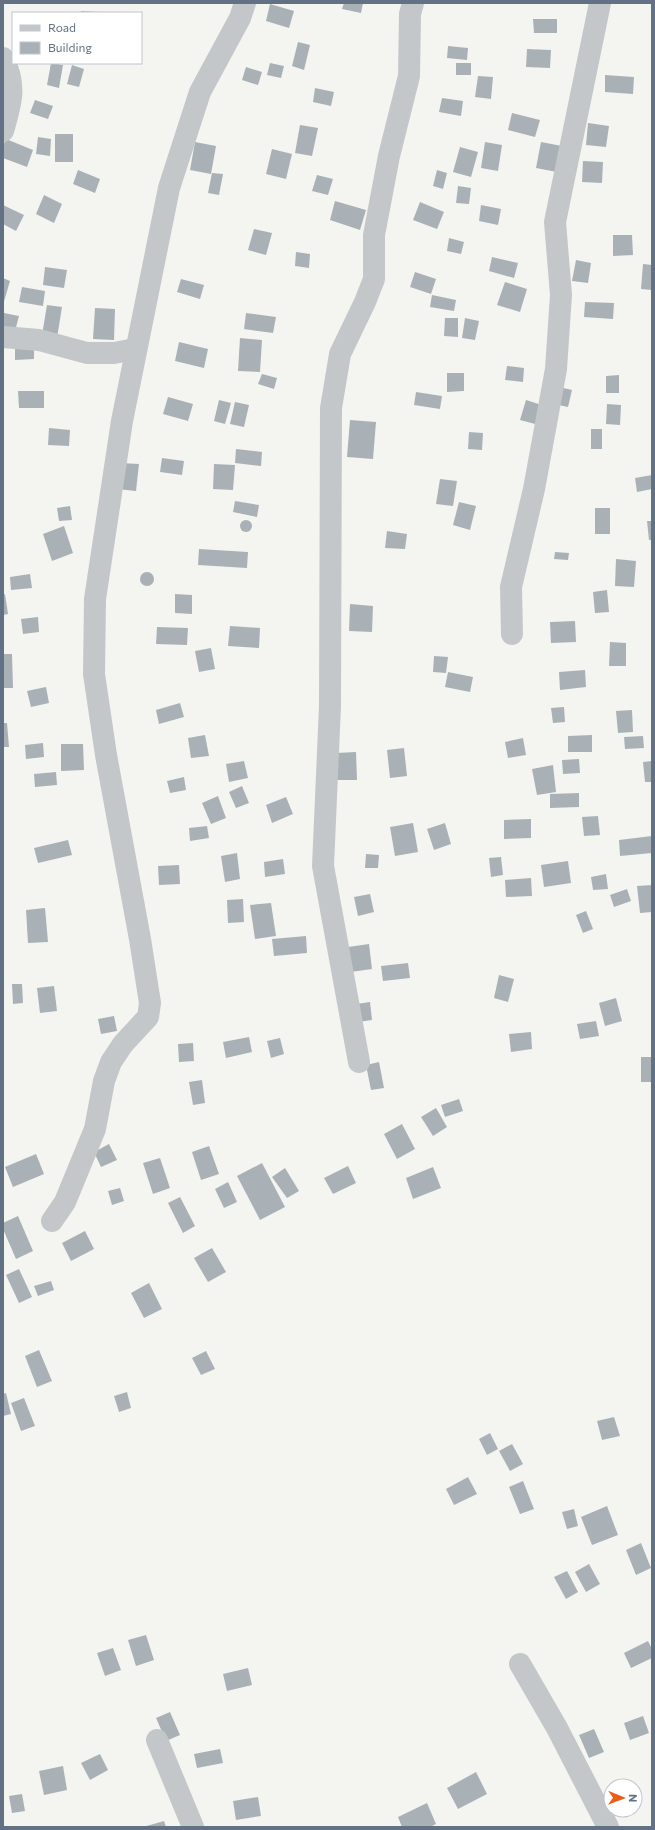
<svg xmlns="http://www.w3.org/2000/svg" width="655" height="1830" viewBox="0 0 655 1830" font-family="Commissioner,sans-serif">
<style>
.building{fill:#a9b1b7}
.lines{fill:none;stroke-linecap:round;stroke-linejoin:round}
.minor{stroke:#c4c7ca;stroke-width:22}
</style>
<rect width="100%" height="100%" fill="#f4f5f0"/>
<!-- building -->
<g class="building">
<polygon points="344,3 363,3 361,13 342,9"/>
<polygon points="270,4 294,11 289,28 266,21"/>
<polygon points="81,11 99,12 99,13 81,13"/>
<polygon points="533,19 557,19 557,33 534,33"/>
<polygon points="298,42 310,45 304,70 292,66"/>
<polygon points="448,46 468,48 467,60 447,58"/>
<polygon points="527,49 551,50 550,68 526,67"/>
<polygon points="51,63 63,65 59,88 47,85"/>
<polygon points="270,63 284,66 281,78 267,75"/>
<rect x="456" y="63" width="15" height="12"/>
<polygon points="72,65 84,69 79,87 67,84"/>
<polygon points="246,67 262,72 258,85 242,80"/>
<polygon points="605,75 634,77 633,94 605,92"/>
<polygon points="478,76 493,77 491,99 475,97"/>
<polygon points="315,88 334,92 331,106 313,102"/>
<polygon points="442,98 463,101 461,116 439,112"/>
<polygon points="35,100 53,106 48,119 30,113"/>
<polygon points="512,113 540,120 535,137 508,130"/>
<polygon points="588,123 609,126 606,147 586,145"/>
<polygon points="300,125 318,128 312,156 295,153"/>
<rect x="55" y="134" width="18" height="28"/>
<polygon points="38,137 51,139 50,156 36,154"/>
<polygon points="6,139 33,150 27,167 3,158 3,146"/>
<polygon points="195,142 216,146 211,174 190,170"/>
<polygon points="485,142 502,145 498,171 481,168"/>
<polygon points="541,142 562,146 557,172 536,168"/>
<polygon points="460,147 478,152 471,177 453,172"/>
<polygon points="272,149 292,154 286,179 266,174"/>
<polygon points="583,161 603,162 602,183 582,182"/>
<polygon points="78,170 100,179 95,193 73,184"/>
<polygon points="437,170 447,173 443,189 433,186"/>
<polygon points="212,173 223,174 219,195 208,193"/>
<polygon points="317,175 333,179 328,195 312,191"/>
<polygon points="458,186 471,188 469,204 456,203"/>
<polygon points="44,195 62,204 54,223 36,214"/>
<polygon points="335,201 366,210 360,230 330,220"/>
<polygon points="420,202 444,212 437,229 413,220"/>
<polygon points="3,205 24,215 16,231 3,224"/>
<polygon points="481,205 501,209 498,225 479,221"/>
<polygon points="254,229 272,233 266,255 248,250"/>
<polygon points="613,235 632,235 633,255 613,256"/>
<polygon points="449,238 464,242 461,254 447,251"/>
<polygon points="296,252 310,254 309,268 295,266"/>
<polygon points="492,257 518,263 514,278 489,271"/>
<polygon points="576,260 591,263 588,283 572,281"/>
<polygon points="643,264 652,265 652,290 641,289"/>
<polygon points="45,267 67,270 64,288 43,285"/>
<polygon points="415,272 436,279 431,294 410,287"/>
<polygon points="3,278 10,281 3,305"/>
<polygon points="181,279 204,285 200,299 177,292"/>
<polygon points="505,282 527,289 520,312 497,305"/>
<polygon points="22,287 45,291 43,306 19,302"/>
<polygon points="432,295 456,300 454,311 430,307"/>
<polygon points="585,302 614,303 613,319 584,317"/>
<polygon points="47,305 62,307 57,338 42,335"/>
<polygon points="95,308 115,309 114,340 93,339"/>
<polygon points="4,313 19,316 14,335 3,332"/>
<polygon points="246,313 276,317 273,333 244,329"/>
<polygon points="445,318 458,318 458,337 444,336"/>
<polygon points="465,318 479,321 475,340 462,338"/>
<polygon points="240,338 262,340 260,372 238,371"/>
<polygon points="34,341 34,359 15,360 15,342"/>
<polygon points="179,342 208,349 204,368 175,361"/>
<polygon points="507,366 524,368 523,382 505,380"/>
<polygon points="447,373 464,373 464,391 447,392"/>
<polygon points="262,374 277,378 274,389 258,384"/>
<polygon points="619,375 619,393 606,393 606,376"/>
<polygon points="559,387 572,390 568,407 554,404"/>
<polygon points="18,391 44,391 44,408 19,408"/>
<polygon points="416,392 442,396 440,409 414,405"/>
<polygon points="168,397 193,404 188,421 163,414"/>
<polygon points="219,400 231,403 225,424 214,421"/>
<polygon points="526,400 545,406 539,425 520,420"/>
<polygon points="235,402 249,405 244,427 230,424"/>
<polygon points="607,404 621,405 620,425 606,424"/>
<polygon points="350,420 376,422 373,459 347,457"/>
<polygon points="49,428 70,430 69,446 48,445"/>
<rect x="591" y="429" width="11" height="20"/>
<polygon points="469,432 483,433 482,450 468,449"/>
<polygon points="236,449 262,452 261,466 235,463"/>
<polygon points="162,458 184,461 182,475 160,472"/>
<polygon points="120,463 139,464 136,491 117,489"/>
<polygon points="214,464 235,465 233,490 213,489"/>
<polygon points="652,475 652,489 637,492 635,478"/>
<polygon points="440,479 457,481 453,506 436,504"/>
<polygon points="235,501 259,505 257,517 233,512"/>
<polygon points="459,502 476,506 470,530 453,525"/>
<polygon points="70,506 72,520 59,521 57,508"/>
<rect x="595" y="508" width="15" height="26"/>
<circle cx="246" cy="526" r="6"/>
<polygon points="647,521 652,521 652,540 649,540"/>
<polygon points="64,526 73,553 52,561 43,534"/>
<polygon points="387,531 407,534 405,549 385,548"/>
<polygon points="199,549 248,552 247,568 198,565"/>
<polygon points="555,552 569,553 568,560 554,559"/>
<polygon points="616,559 636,561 634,587 615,586"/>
<circle cx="147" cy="579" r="7"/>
<polygon points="30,574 32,588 11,590 10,577"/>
<polygon points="607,590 609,612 595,613 593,592"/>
<polygon points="5,594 8,614 3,615 3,595"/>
<polygon points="175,594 192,595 192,614 175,613"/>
<polygon points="350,604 373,606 372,632 349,631"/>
<polygon points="38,617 39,632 23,634 21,619"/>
<polygon points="575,621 576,642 551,643 550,622"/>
<polygon points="230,626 260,628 259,648 228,646"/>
<polygon points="157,627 188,628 187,645 156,644"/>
<polygon points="610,642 626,643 626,666 609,666"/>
<polygon points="211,648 215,669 199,672 195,651"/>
<polygon points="3,654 12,654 13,688 3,688"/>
<polygon points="434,656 448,657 446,673 433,672"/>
<polygon points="585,670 586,687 560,690 559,672"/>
<polygon points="448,672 473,677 470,692 445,687"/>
<polygon points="46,687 49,703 31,707 27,691"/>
<polygon points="180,703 184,717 159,724 156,710"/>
<polygon points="564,707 565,722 553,723 551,708"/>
<polygon points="632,710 633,732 618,733 616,711"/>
<polygon points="3,723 7,723 9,747 3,747"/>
<polygon points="205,735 209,756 191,758 188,738"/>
<polygon points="592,735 592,752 568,752 568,736"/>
<polygon points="643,736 644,748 625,749 624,737"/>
<polygon points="523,738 526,755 508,758 505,742"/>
<polygon points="43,743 44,757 26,759 25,745"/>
<polygon points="61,744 83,744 84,770 61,771"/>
<polygon points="404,748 407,776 390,778 387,750"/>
<polygon points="356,752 357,780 337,780 336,753"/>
<polygon points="579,759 580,773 563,774 562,760"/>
<polygon points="244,761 248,778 229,782 226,764"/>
<polygon points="652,761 652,782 645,782 643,762"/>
<polygon points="553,765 556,792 537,795 532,769"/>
<polygon points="56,772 57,785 35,787 34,774"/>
<polygon points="184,777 186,790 170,793 167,781"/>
<polygon points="242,786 249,803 236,808 229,792"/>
<polygon points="579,793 579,807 550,808 550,794"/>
<polygon points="218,796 226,818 211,824 202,803"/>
<polygon points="286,797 293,814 272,823 266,805"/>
<polygon points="598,816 600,835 584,836 582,817"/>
<polygon points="531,819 531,838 504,839 504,820"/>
<polygon points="413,823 418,852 395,856 390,827"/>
<polygon points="445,823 451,844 434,850 427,829"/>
<polygon points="207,826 209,838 190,841 189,828"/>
<polygon points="652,836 652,853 620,856 619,840"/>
<polygon points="68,840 72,855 38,863 34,848"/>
<polygon points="237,853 240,879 225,882 221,856"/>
<polygon points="366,854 379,855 378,868 365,868"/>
<polygon points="501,857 503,875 491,877 489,858"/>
<polygon points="283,859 285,874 265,877 264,862"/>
<polygon points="568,861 571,883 544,887 541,865"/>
<polygon points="179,865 180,884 159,885 158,866"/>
<polygon points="606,874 608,889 593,890 591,877"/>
<polygon points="531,878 532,896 506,897 505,880"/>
<polygon points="652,885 652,912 640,913 637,886"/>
<polygon points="627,889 631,901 614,907 610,895"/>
<polygon points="370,894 374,912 358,916 354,897"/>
<polygon points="243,899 244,922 228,923 227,900"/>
<polygon points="271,903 276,936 255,939 250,905"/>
<polygon points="45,908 48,942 28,943 26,910"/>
<polygon points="586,911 593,929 583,933 576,915"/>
<polygon points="306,936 307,953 274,956 272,939"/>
<polygon points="369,944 372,969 351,972 348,947"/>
<polygon points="408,963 410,978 383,981 381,966"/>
<polygon points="499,975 514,979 508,1002 494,998"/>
<polygon points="12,984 22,984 23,1003 13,1004"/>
<polygon points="54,986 57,1011 40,1013 37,988"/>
<polygon points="616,998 622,1021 605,1026 599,1003"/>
<polygon points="370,1002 372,1020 358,1022 356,1004"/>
<polygon points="114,1016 117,1031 101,1034 98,1019"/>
<polygon points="596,1021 599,1036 580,1039 577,1024"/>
<polygon points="531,1032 532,1049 511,1052 509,1034"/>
<polygon points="249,1037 252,1052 226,1058 223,1042"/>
<polygon points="280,1038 284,1054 271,1058 267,1041"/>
<polygon points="193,1043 194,1061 179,1062 178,1044"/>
<rect x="641" y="1057" width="11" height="25"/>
<polygon points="379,1062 384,1088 371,1090 366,1065"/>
<polygon points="202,1080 205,1103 193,1105 189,1082"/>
<polygon points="459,1099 463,1111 445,1117 441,1105"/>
<polygon points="436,1108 447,1127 433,1136 421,1117"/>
<polygon points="402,1124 415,1149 397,1159 384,1134"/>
<polygon points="109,1144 117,1160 101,1167 94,1152"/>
<polygon points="209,1146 219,1174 201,1180 192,1152"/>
<polygon points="36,1154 44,1174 13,1187 5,1167"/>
<polygon points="160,1158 170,1188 153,1194 143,1163"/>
<polygon points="262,1163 285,1207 260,1220 237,1176"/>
<polygon points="348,1166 356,1183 333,1194 324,1178"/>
<polygon points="433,1167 441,1188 413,1199 406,1178"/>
<polygon points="285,1168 299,1191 287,1198 272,1177"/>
<polygon points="228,1182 237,1202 224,1208 215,1189"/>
<polygon points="120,1188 124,1201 112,1205 108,1191"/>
<polygon points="180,1197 195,1226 183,1233 168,1203"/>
<polygon points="18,1216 33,1251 16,1259 3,1229 3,1223"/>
<polygon points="85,1231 94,1249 71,1261 62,1243"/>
<polygon points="212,1248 226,1272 208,1282 194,1258"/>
<polygon points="19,1269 32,1297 19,1303 6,1275"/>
<polygon points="51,1281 54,1290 38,1296 34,1286"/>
<polygon points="149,1283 162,1309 144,1318 131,1293"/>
<polygon points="39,1350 52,1381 37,1387 25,1356"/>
<polygon points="206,1351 215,1369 201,1375 192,1358"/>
<polygon points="127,1392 131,1408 119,1412 114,1396"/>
<polygon points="6,1393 11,1414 3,1416 3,1394"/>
<polygon points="24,1398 35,1426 21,1431 11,1403"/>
<polygon points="614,1417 620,1436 602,1440 597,1421"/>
<polygon points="490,1433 498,1449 487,1455 479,1439"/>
<polygon points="512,1444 523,1464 510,1471 499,1451"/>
<polygon points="468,1477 477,1494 454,1505 446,1489"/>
<polygon points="523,1481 534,1509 520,1514 509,1487"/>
<polygon points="607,1506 618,1535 592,1545 581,1517"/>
<polygon points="574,1509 578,1526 567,1529 562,1512"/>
<polygon points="641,1543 651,1568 636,1575 626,1550"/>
<polygon points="589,1564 600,1584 586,1592 575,1572"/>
<polygon points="567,1571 578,1592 566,1599 554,1577"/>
<polygon points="146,1635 154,1660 136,1666 128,1640"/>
<polygon points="648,1641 652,1649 652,1658 631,1668 624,1653"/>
<polygon points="113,1648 121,1670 105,1676 97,1653"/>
<polygon points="248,1668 252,1685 227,1691 223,1674"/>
<polygon points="170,1712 180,1735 166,1741 156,1718"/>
<polygon points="643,1716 649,1733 630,1740 624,1723"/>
<polygon points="594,1729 604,1752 589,1758 579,1735"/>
<polygon points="220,1749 223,1763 197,1768 194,1754"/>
<polygon points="100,1754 108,1770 90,1780 81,1763"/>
<polygon points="63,1766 67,1790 44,1795 39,1771"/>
<polygon points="476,1772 487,1794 458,1809 447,1788"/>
<polygon points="22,1794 25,1811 12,1813 9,1796"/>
<polygon points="258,1797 261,1816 236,1820 233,1801"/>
<polygon points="427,1803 436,1824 430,1827 402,1827 398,1817"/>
<polygon points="164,1821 166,1827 143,1827"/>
</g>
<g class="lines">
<!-- minor -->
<g class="minor">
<path d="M3,58C17,85 11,104 3,131"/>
<polyline points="3,337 39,340 87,353 114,353 135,349"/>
<polyline points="512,634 511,587 534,489 556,369 561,295 555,222 600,3"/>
<polyline points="359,1062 323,866 330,706 331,408 340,354 365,302 374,279 374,235 389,156 409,76 410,14 413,3"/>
<polyline points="52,1221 65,1202 95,1129 104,1081 111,1062 123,1044 148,1017 150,1003 140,939 106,755 94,674 95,599 122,421 169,188 200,92 240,18 245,3"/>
<polyline points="520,1664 557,1728 608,1827"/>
<polyline points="157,1740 193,1827"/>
</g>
</g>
<!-- border -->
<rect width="655" height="1830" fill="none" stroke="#627183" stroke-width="8"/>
<!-- legend -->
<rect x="12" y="12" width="130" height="52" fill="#ffffff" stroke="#c0c6cd"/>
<rect x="20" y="25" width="20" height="6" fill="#c4c7ca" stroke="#c0c6cd"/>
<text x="48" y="32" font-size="12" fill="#627183">Road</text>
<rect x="20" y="42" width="20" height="12" fill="#a9b1b7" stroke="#c0c6cd"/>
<text x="48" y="52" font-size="12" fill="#627183">Building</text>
<!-- north arrow -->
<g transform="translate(623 1798) rotate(91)"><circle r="19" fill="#ffffff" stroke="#c0c6cd"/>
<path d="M0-3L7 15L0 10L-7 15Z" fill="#eb5e1a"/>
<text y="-6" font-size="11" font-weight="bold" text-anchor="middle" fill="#627183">N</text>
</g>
</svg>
